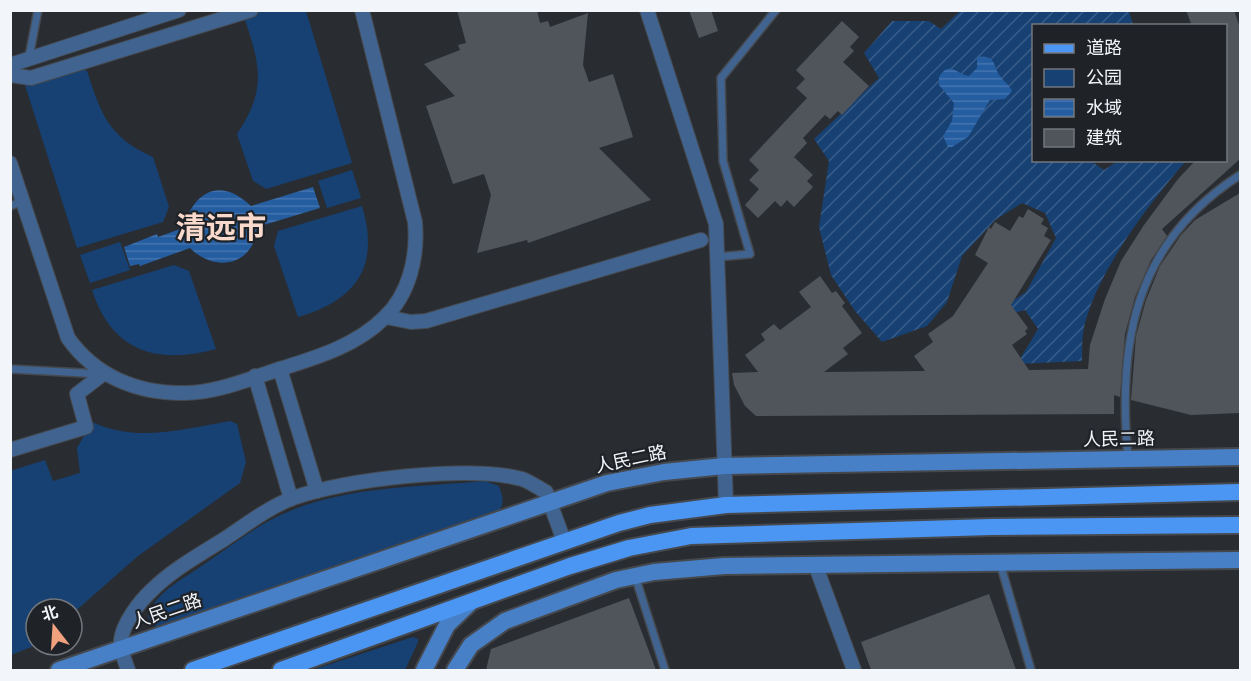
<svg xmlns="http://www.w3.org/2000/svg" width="1251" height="681" viewBox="0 0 1251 681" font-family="'Alegreya Sans','Noto Sans SC',sans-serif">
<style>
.green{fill:#174173}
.garden{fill:url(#garden-furrows)}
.water{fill:url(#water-rules)}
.building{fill:#50555b}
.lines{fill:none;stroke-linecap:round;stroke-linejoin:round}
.service-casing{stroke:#45494e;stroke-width:10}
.minor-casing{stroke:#45494e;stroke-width:16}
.secondary-casing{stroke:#45494e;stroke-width:20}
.primary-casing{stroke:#45494e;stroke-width:20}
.service{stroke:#406390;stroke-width:7}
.minor{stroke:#406390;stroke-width:14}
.secondary{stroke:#4880c7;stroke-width:16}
.primary{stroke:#4c96f3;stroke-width:16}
.labels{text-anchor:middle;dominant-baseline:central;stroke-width:4.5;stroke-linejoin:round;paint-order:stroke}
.street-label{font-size:18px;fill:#f2f5f9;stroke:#1f2328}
.town-label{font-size:30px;font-weight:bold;fill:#f8d9cb;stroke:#1f2328}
</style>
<defs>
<pattern id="garden-furrows" width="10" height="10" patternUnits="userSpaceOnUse" patternTransform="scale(1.5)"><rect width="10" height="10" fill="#174173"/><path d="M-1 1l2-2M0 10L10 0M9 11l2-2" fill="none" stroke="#395d88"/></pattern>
<pattern id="water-rules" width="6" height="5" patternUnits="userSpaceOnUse" patternTransform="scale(1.5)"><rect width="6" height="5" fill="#255da1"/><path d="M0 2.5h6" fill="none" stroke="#4575af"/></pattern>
</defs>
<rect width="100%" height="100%" fill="#292d32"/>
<!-- green -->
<g class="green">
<path d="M264,11H306L352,163L266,189L253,181L237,134C266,91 261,67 245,20L250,15Z"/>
<path d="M79,67L87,71C101,114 108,137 153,157L169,207L163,222L77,248L25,85Z"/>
<polygon points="352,170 361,198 327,208 318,181"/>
<path d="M362,206C380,266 357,300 298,317L274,246L278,231Z"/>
<polygon points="120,242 130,270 90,283 80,255"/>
<path d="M174,265L189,271L216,349C157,365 112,352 92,290Z"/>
<path d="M230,421L237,424L246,462L240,483L138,556L72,614V609H36V645L11,655L10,471L45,460L53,481L80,473L77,448L92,422C138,443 183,429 230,421Z"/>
<path d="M485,481L499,486C503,498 505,504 497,514L162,628L152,625L148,616C155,593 181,580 200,567C229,548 257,524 290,511C350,486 421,487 485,481Z"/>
<polygon points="413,637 418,639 418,642 405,670 312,670"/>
</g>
<!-- garden -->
<path class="garden" d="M960,11H1129L1133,25L1034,26V160L1091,161L1104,170L1118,161H1186C1150,202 1092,278 1083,333C1082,342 1082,352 1082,361L1017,364L1038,329L1025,310L1007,315L1008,304L1026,292L1056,238L1045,213L1022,203L995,220L962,256L947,302L927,326L882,342L855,311L831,275L819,227L829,161L814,139L879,78L864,53L892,21H929L941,29Z"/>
<!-- water -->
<g class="water">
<path d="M977,57C997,55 992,65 1000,76C1004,82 1009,84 1012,91L1005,99L990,100L968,137L952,147H948L943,136L952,121L954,103L939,85V77C949,60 957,74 969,76L977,68Z"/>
<path d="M313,187L320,208L257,227C254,266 215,273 190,248L140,266L139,264L130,266L124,247L157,234L158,237L183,228C194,192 219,176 251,206Z"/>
</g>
<!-- building -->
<g class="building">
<polygon points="457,10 537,10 540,23 548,21 550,27 588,13 583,65 589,82 613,74 633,137 599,148 651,200 528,243 527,240 477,253 491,195 484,174 453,184 426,106 455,96 424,64 460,50 458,45 466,43"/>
<polygon points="689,10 711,10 718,31 699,38"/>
<polygon points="1186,10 1234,10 1240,28 1240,159 1162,229 1167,236 1151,260 1135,297 1125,334 1120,397 1114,395 1114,414 756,416 745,406 734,385 732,373 758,372 745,355 765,340 761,334 774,324 780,330 811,307 799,292 820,276 832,293 836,291 845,303 842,306 862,333 843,348 848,354 824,372 925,371 914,356 933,342 928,334 953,316 988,263 975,255 989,227 991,229 995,222 1010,231 1019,216 1023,218 1028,209 1044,219 1041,224 1048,228 1044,236 1051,240 1011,305 1028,328 1025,331 1027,334 1012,345 1029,370 1088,369 1090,345 1105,299 1121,261 1144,225 1178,179 1196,160 1226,160 1226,26 1192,26"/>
<polygon points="842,21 859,37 850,47 854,51 843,62 869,86 842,115 838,111 830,119 825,115 803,138 807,143 794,157 813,175 807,181 813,187 794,207 787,200 781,207 775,201 758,218 745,205 759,189 749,180 759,170 749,160 807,98 796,88 805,79 796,70"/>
<polygon points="1240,193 1240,413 1191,415 1131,400 1136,336 1146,300 1160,266 1181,235 1195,220"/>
<polygon points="989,594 1016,670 871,670 861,642"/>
<polygon points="629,598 656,670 486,670 491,649"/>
</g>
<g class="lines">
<!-- service casing -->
<g class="service-casing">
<g id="service">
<polyline points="29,57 38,10"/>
<polyline points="10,206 23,201"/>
<polyline points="717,257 750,254 723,161 721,78 776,10"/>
<polyline points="10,369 101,374"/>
<path d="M1128,458C1117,342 1135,242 1240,175"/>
<polyline points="1000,563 1031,670"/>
<polyline points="635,576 665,670"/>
</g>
</g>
<!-- minor casing -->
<g class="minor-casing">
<g id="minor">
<polyline points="647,10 716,224 726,505"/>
<polyline points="10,65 179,10"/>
<polyline points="10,75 31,78 251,10"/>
<path d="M10,163L68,338C95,376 136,393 182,393C215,394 251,378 283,368C318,357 357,345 384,318C410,294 418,255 415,222L362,10"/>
<polyline points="386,317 411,322 426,321 701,240"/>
<polyline points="280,369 317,491"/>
<polyline points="255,376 291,499"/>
<polyline points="10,450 86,427 77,394 103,374"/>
<polyline points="815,564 854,670"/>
<path d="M128,670C125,661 120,650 121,640C123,623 140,601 152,590C173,569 201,554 226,538C247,524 269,507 293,498C345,479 469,465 522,479C530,482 539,488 546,492L564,541"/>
</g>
</g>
<!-- secondary casing -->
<g class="secondary-casing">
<g id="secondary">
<polyline points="59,670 607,483 664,472 724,466 1240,457"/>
<polyline points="424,670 447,625 470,603"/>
<polyline points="455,670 471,645 505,621 616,580 654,572 724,566 1240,560"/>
</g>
</g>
<!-- primary casing -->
<g class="primary-casing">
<g id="primary">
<polyline points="193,670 619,523 650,515 726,505 1240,492"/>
<polyline points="281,670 570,566 629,548 691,536 991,527 1240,525"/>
</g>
</g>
<!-- service -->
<use href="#service" class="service"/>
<!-- minor -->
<use href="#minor" class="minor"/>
<!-- secondary -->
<use href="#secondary" class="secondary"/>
<!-- primary -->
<use href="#primary" class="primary"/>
</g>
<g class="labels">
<!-- street labels -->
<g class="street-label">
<text transform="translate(1119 440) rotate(-1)">人民二路</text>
<text transform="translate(631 460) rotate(-12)">人民二路</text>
<text transform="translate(167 612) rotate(-19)">人民二路</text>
</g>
<!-- town labels -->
<g class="town-label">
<text x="221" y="229">清远市</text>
</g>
</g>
<!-- border -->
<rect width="1251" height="681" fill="none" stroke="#f2f5f9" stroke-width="24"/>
<!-- legend -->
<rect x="1032" y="24" width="195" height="138" fill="#1f2328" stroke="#73777c" stroke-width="1.5"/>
<rect x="1044" y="44" width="30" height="9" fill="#4c96f3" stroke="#73777c" stroke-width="1.5"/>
<text x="1086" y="54" font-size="18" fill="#f2f5f9">道路</text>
<rect x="1044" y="69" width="30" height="18" fill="#174173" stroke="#73777c" stroke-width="1.5"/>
<text x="1086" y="84" font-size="18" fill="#f2f5f9">公园</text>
<rect x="1044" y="99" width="30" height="18" fill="url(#water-rules)" stroke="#73777c" stroke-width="1.5"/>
<text x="1086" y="114" font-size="18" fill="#f2f5f9">水域</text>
<rect x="1044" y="129" width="30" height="18" fill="#50555b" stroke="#73777c" stroke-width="1.5"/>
<text x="1086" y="144" font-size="18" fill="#f2f5f9">建筑</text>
<!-- north arrow -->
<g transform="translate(54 627) rotate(343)"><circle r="28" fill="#1f2328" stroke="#73777c" stroke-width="1.5"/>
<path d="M0-4.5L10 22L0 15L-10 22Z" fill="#f1a17d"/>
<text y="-9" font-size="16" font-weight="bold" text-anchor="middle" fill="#f2f5f9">北</text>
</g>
</svg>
